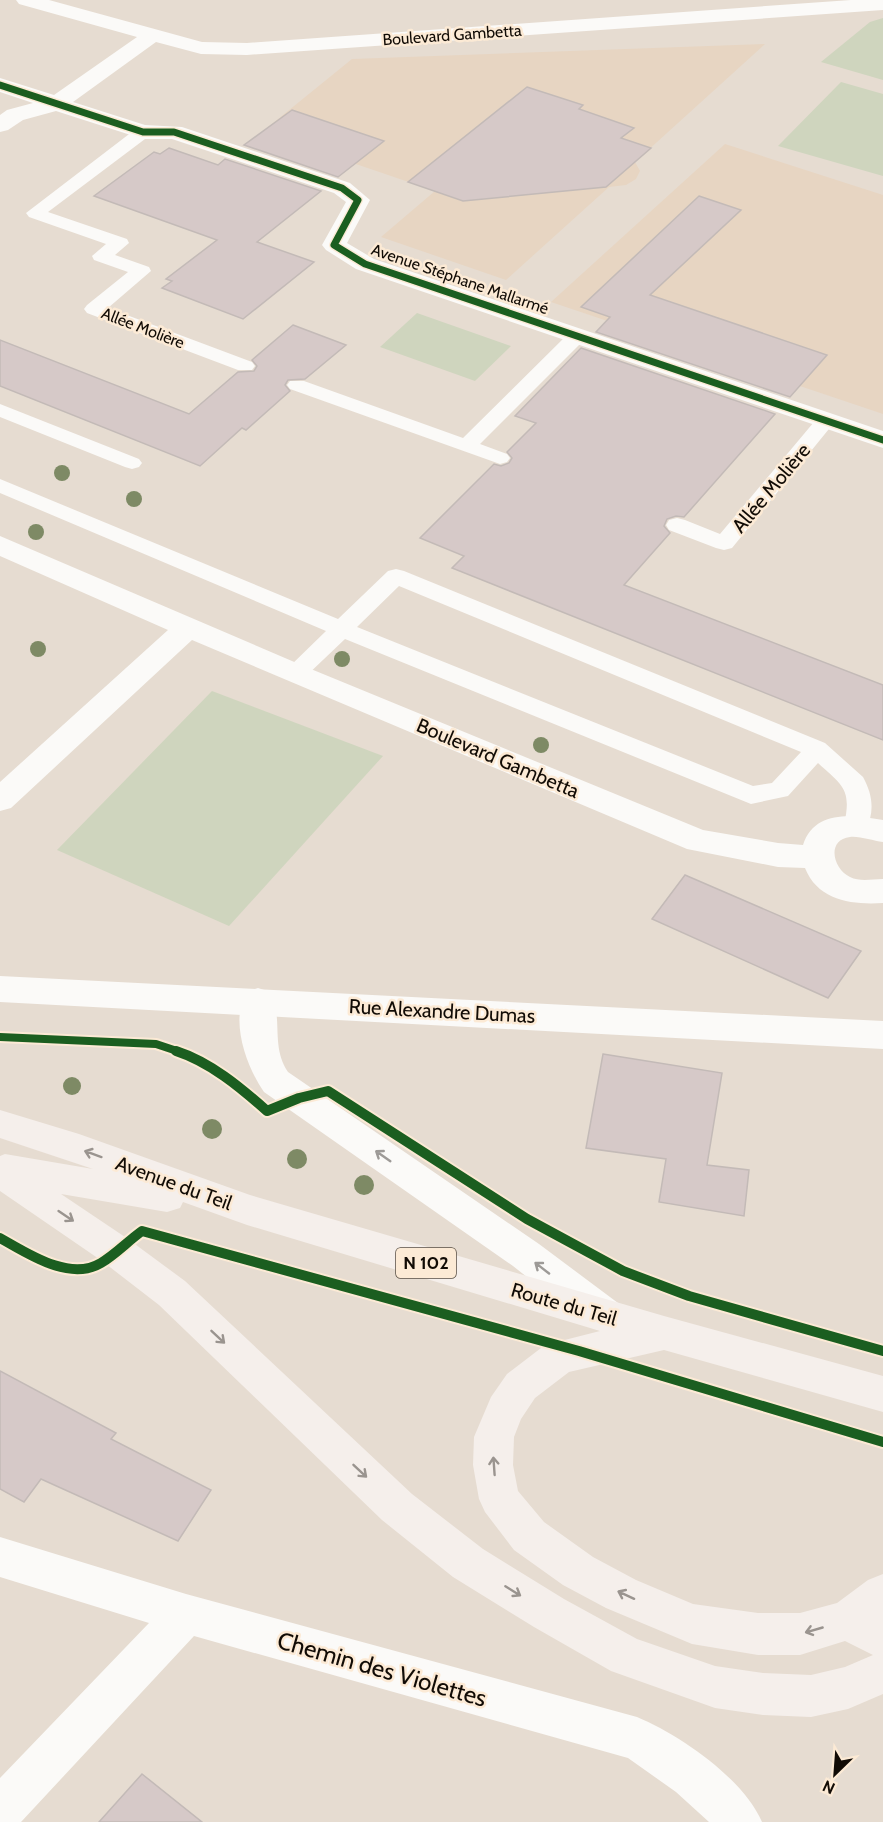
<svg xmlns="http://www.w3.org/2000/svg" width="883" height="1822" viewBox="0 0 883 1822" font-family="Cabin,sans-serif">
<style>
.built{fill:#e7d5c2}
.green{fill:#cfd5be}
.building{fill:#d6c9c8;stroke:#c3bab7;stroke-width:1.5}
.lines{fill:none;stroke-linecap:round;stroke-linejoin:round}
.lane{fill:#fbfaf8;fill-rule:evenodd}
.street{fill:#fbfaf8;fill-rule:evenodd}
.secondary{fill:#fbfaf8;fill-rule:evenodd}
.primary{fill:#f5efeb;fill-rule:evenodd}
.cycleway-far2-casing{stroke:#fcead5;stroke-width:10}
.cycleway-far1-casing{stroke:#fcead5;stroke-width:12}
.cycleway-casing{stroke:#fcead5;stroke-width:14}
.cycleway-far2{stroke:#1b5e20;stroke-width:7}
.cycleway-far1{stroke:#1b5e20;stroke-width:8}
.cycleway{stroke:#1b5e20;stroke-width:10}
.tree{fill:#7e8a65}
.oneway{stroke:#9a948f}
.oneway2{stroke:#9d9a97}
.labels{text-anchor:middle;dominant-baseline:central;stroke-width:5;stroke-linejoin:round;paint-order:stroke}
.far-street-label{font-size:16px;fill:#110b05;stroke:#fcead5}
.shield{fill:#fcead5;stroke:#584e43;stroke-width:1.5}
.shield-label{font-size:18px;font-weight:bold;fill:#110b05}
.street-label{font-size:20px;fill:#110b05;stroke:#fcead5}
.near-street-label{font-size:24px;fill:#110b05;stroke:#fcead5}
</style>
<rect width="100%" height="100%" fill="#e6dcd1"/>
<!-- built -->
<g class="built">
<polygon points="765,44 635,162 640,171 636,179 626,185 609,187 506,280 381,237 435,191 262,132 352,59"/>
<polygon points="725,144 883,195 883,414 551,302"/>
</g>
<!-- green -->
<g class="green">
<polygon points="883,18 883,80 821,62 870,22"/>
<polygon points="841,82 883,94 883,176 778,146"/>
<polygon points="417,313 511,346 475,381 380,347"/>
<polygon points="212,691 383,756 229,926 57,850"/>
</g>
<!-- building -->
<g class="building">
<polygon points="527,87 583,105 579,109 634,128 621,138 651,148 606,187 463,201 408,182"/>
<polygon points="292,110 384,141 338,177 244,145"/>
<polygon points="169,148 218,165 225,159 321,191 257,242 314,262 243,319 162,288 172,281 166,279 217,240 94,196 154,152 160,154"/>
<polygon points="699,196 741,210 650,295 827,355 790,397 596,332 610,317 581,307"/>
<polygon points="293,325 346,345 305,379 288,380 285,385 290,391 246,430 242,428 200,466 0,386 0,340 189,414 238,372 254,371 257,366 252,360"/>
<polygon points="581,348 775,414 684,517 676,516 667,519 664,526 670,533 624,585 883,685 883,740 452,568 464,556 420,538 494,464 501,466 509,463 512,458 507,452 536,423 515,416"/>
<polygon points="685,875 861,951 828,998 652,919"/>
<polygon points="603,1054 722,1073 707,1165 749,1170 744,1216 659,1202 666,1159 586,1148"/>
<polygon points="0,1371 116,1433 111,1439 211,1490 178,1541 41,1479 24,1502 0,1489"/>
<polygon points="142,1774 202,1822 99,1822"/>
</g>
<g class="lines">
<!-- lane -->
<g class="lane">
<polygon points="143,127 149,128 152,132 149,136 48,212 127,239 129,243 115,255 149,267 151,271 108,308 252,362 255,366 252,370 238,370 87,313 84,309 87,305 128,272 94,260 92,256 106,244 29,217 26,213 137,128"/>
<polygon points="578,329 585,331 588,335 585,339 480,444 507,454 510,458 507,462 500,464 290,389 287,385 290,381 304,381 463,438 571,331"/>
<polygon points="0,404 139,459 142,463 139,467 132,469 125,467 0,417"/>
<polygon points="826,414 833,416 836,420 833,424 732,548 724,550 716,548 669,530 666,525 669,520 677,518 685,520 720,534 819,416"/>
<path d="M0,479L338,619L388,571L396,569L404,571L825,743L863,777C873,795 875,813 865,831L856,834L847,831L844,825C852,789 843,786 818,763L788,796L751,804L345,639L303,679L295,682L287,679L283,674L287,669L326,631L0,493ZM399,586L801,752L772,783L753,786L357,627Z"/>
</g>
<!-- street -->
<g class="street">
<polygon points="16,0 49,0 202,42 247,43 851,0 883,0 883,10 247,55 201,54 156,42 73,102 145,125 182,127 350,183 370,200 347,243 374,259 883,431 883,448 356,269 326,250 322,245 346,202 334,193 172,139 143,139 56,111 23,120 8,130 0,132 0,115 7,110 33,103 0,92 0,78 54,95 137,37 19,4"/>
<path d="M0,536L306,667L703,830L778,843L803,845C814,809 855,815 883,820V842C873,841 860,836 850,837C826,840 833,869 850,877C860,882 872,879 883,879V903C853,905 818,901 805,868L778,867L687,849L192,640L11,808L0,811V782L168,630L0,556Z"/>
<path d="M258,988L270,992C284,1017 270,1045 288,1072L539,1244L618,1303L623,1315L618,1327L604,1332L590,1327L513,1266L264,1092C246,1066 230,1021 246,992Z"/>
<path d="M0,1537L186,1594L637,1717C680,1735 743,1778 762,1822H709L676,1792L628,1758L194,1636L21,1822H0V1778L149,1623L0,1577Z"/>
</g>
<!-- secondary -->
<polygon class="secondary" points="0,976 883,1021 883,1049 0,1002"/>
<!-- primary -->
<path class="primary" d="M0,1110L79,1134L250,1195L664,1316L883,1376V1412L664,1350L569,1372L535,1398L521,1419L514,1437L513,1465L518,1491L544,1522L593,1557L636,1580L693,1604L758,1613H800L837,1603L868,1580L883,1574V1694L848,1709L811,1717L763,1715L715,1708L611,1671L534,1627L453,1577L382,1520L159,1305L102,1261L0,1191V1156L5,1154L93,1169L0,1138ZM61,1194L167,1212L180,1208L183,1202L247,1225L600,1331L545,1345L507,1374L491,1397L474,1437L473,1465L479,1499L485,1512L514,1550L563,1585L606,1608L692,1644L758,1655H800L845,1641L873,1655L845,1667L811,1675L763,1673L715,1666L637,1639L564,1599L483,1549L412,1494L185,1281L128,1239Z"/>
<!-- cycleway-far2 casing -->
<g class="cycleway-far2-casing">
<polyline id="cycleway-far2" points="0,85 143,132 174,132 342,188 358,200 334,245 365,264 883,440"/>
</g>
<!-- cycleway-far1 casing -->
<g class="cycleway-far1-casing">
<polyline id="cycleway-far1" points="0,1037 156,1044 180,1052"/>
</g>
<!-- cycleway casing -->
<g class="cycleway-casing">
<g id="cycleway">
<path d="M176,1051C210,1062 240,1087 267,1111L299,1098L328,1091L527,1219L623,1271L689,1296L883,1351"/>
<path d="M0,1238C27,1253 69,1282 101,1263C116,1254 128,1241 142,1231L579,1351L883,1442"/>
</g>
</g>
<!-- cycleway-far2 -->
<use href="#cycleway-far2" class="cycleway-far2"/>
<!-- cycleway-far1 -->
<use href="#cycleway-far1" class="cycleway-far1"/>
<!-- cycleway -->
<use href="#cycleway" class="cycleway"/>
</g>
<!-- trees -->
<g class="tree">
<circle cx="62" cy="473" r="8"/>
<circle cx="134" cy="499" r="8"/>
<circle cx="36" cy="532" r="8"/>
<circle cx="38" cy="649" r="8"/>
<circle cx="342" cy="659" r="8"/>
<circle cx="541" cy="745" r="8"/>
<circle cx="72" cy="1086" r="9"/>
<circle cx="212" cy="1129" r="10"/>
<circle cx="297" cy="1159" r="10"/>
<circle cx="364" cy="1185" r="10"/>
</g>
<!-- one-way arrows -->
<defs><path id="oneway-shaft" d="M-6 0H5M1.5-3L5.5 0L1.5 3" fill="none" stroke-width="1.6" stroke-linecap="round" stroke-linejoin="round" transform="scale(1.5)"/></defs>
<g class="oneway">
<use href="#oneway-shaft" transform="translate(93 1154) rotate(-160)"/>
<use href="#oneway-shaft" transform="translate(66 1216) rotate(34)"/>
<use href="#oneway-shaft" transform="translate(218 1337) rotate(43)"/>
<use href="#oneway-shaft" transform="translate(494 1466) rotate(-94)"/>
<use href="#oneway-shaft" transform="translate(360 1471) rotate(43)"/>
<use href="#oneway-shaft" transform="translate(513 1591) rotate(32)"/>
<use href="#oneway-shaft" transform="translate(626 1595) rotate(-155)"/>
<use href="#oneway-shaft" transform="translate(814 1630) rotate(164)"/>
</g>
<g class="oneway2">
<use href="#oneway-shaft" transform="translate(383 1156) rotate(-145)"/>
<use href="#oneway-shaft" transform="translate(542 1268) rotate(-142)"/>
</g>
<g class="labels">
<!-- far-street labels -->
<g class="far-street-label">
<text transform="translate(452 35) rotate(-4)">Boulevard Gambetta</text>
<text transform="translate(460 279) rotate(19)">Avenue Stéphane Mallarmé</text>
<text transform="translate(143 328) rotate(21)">Allée Molière</text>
</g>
<!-- shield labels -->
<rect class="shield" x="396" y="1248" width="60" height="30" rx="4.5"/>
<g class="shield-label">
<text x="426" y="1263">N 102</text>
</g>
<!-- street labels -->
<g class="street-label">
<text transform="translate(771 488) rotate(-50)">Allée Molière</text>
<text transform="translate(498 758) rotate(23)">Boulevard Gambetta</text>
<text transform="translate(442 1011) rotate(3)">Rue Alexandre Dumas</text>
<text transform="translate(174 1183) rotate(20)">Avenue du Teil</text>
<text transform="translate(564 1304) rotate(16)">Route du Teil</text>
</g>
<!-- near-street labels -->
<g class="near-street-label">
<text transform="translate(382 1669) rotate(16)">Chemin des Violettes</text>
</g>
</g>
<!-- north arrow -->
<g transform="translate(835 1774) rotate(205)" stroke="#fcead5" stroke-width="4.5" paint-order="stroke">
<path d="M0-4.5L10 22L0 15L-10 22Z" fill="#110b05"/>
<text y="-9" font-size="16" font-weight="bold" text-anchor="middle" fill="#110b05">N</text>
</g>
</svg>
